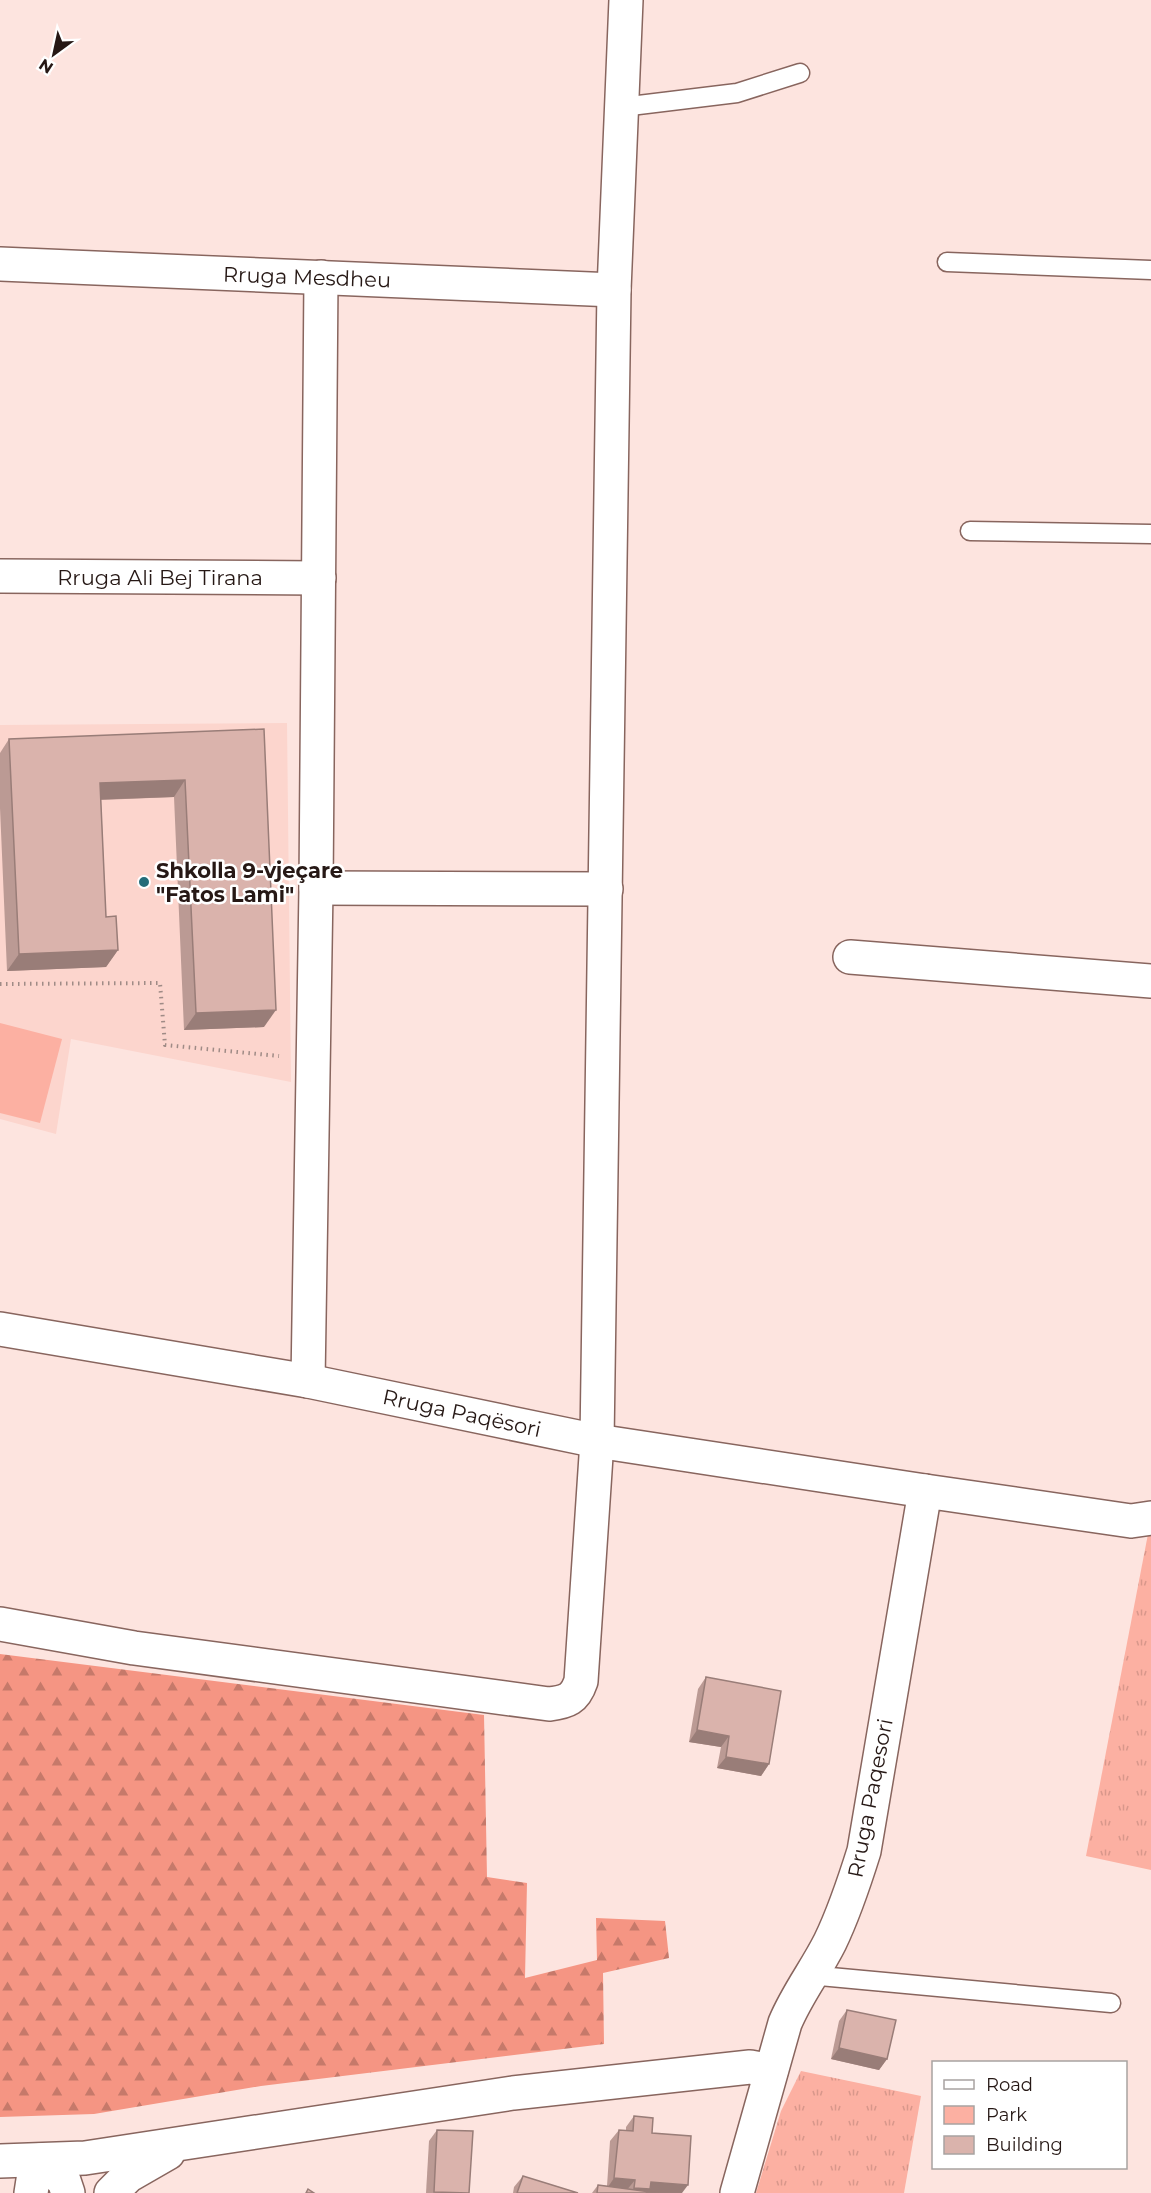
<svg xmlns="http://www.w3.org/2000/svg" width="1151" height="2193" viewBox="0 0 1151 2193" font-family="Montserrat,sans-serif">
<style>
.built{fill:#fcd5cd}
.grass{fill:url(#grass-tufts)}
.forest{fill:url(#forest-firs)}
.park{fill:#fcb0a2}
.lines{fill:none;stroke-linecap:round;stroke-linejoin:round}
.lane-casing{stroke:#88655e;stroke-width:21}
.street-casing{stroke:#88655e;stroke-width:36}
.secondary-casing{stroke:#88655e;stroke-width:36}
.path{stroke:#9f8b86;stroke-width:4;stroke-dasharray:1.5 4.5;stroke-linecap:butt}
.lane{stroke:#fff;stroke-width:18}
.street{stroke:#fff;stroke-width:33}
.secondary{stroke:#fff;stroke-width:33}
.wall{fill:#bb9a94}
.shaded-wall{fill:#997d78}
.building{fill:#dab3ac;stroke:#997d78;stroke-width:1.5}
.poi-dot{fill:#246c79;stroke:#fff;stroke-width:2}
.labels{text-anchor:middle;dominant-baseline:central;stroke-width:5;stroke-linejoin:round;paint-order:stroke}
.street-label{font-size:21px;fill:#261815;stroke:#fff}
.poi-label{font-size:21px;font-weight:bold;fill:#261815;stroke:#fff;text-anchor:start}
</style>
<defs>
<pattern id="grass-tufts" width="24" height="20" patternUnits="userSpaceOnUse" patternTransform="scale(1.5)"><rect width="24" height="20" fill="#fcb0a2"/><path d="M3 7l-1-3M5 7V3M7 7l1-3M15 17l-1-3M17 17v-4M19 17l1-3" fill="none" stroke="#d8978b"/></pattern>
<pattern id="forest-firs" width="22" height="20" patternUnits="userSpaceOnUse" patternTransform="scale(1.5)"><rect width="22" height="20" fill="#f59583"/><path d="M5 1l3.5 6h-7zM16 11l3.5 6h-7z" fill="#c6796a"/></pattern>
</defs>
<rect width="100%" height="100%" fill="#fde4df"/>
<!-- built -->
<polygon class="built" points="287,723 291,1082 71,1039 56,1134 0,1119 0,725"/>
<!-- grass -->
<g class="grass">
<polygon points="1148,1534 1151,1534 1151,1870 1086,1856"/>
<polygon points="801,2071 921,2096 904,2193 756,2193 781,2111"/>
</g>
<!-- forest -->
<polygon class="forest" points="0,1654 484,1715 487,1877 527,1883 525,1978 597,1960 596,1918 665,1921 669,1958 603,1973 604,2044 261,2086 94,2114 0,2117"/>
<!-- park -->
<polygon class="park" points="0,1023 62,1039 40,1123 0,1113"/>
<g class="lines">
<!-- lane casing -->
<g class="lane-casing">
<g id="lane">
<polyline points="622,107 737,93 800,73"/>
<polyline points="947,262 1151,270"/>
<polyline points="970,531 1151,534"/>
<polyline points="809,1975 1111,2003"/>
</g>
</g>
<!-- street casing -->
<g class="street-casing">
<g id="street">
<polyline points="0,264 614,290"/>
<polyline points="0,576 319,578"/>
<polyline points="316,888 606,889"/>
<polyline points="850,957 1151,981"/>
<polyline points="0,1329 308,1381 597,1441 925,1491"/>
<polyline points="308,1381 316,888 321,277"/>
<path d="M0,1624L134,1648L549,1704C567,1702 575,1699 581,1681L597,1441L614,290L626,0"/>
</g>
</g>
<!-- secondary casing -->
<g class="secondary-casing">
<g id="secondary">
<polyline points="0,2161 85,2158 513,2093 750,2067 771,2071"/>
<polyline points="31,2193 33,2180 41,2160 64,2181 68,2193"/>
<polyline points="111,2193 128,2176 168,2153"/>
<path d="M737,2193L785,2023C797,1994 816,1970 830,1942C844,1913 854,1883 864,1851L925,1491L1131,1521L1151,1518"/>
</g>
</g>
<!-- path -->
<polyline class="path" points="0,984 160,983 165,1045 279,1056"/>
<!-- lane -->
<use href="#lane" class="lane"/>
<!-- street -->
<use href="#street" class="street"/>
<!-- secondary -->
<use href="#secondary" class="secondary"/>
</g>
<!-- wall -->
<g class="wall">
<polygon points="264,729 264,1027 184,1030 174,797 101,800 106,917 118,950 106,967 7,971 0,808 0,753 9,739"/>
<polygon points="706,1677 769,1764 761,1776 717,1768 721,1747 689,1742 698,1689"/>
<polygon points="847,2010 887,2059 879,2070 831,2059 839,2021"/>
<polygon points="634,2116 652,2133 682,2193 592,2193 598,2185 607,2186 610,2141 619,2130 626,2130 626,2127"/>
<polygon points="437,2130 469,2193 426,2193 429,2141"/>
<polygon points="523,2176 578,2193 513,2193 514,2187"/>
</g>
<!-- shaded-wall -->
<g class="shaded-wall">
<polygon points="185,780 174,797 88,800 100,783"/>
<polygon points="118,950 106,967 7,971 19,954"/>
<polygon points="276,1010 264,1027 184,1030 196,1013"/>
<polygon points="697,1730 729,1736 721,1747 689,1742"/>
<polygon points="726,1757 769,1764 761,1776 717,1768"/>
<polygon points="839,2048 887,2059 879,2070 831,2059"/>
<polygon points="614,2178 635,2180 626,2191 606,2190"/>
<polygon points="651,2182 688,2185 682,2193 631,2193 634,2188"/>
</g>
<!-- building -->
<g class="building">
<polygon points="264,729 276,1010 196,1013 185,780 100,783 106,917 116,916 118,950 19,954 9,739"/>
<polygon points="706,1677 781,1691 769,1764 726,1757 729,1736 697,1730"/>
<polygon points="847,2010 896,2020 887,2059 839,2048"/>
<polygon points="634,2116 653,2118 652,2133 691,2136 688,2185 651,2182 650,2189 634,2188 635,2180 614,2178 619,2130 633,2131"/>
<polygon points="437,2130 473,2131 469,2193 434,2192"/>
<polygon points="523,2176 578,2193 517,2193"/>
<polygon points="598,2185 658,2193 597,2193"/>
<polygon points="308,2189 314,2193 306,2193"/>
</g>
<!-- markers -->
<circle class="poi-dot" cx="144" cy="882" r="6"/>
<g class="labels">
<!-- street labels -->
<g class="street-label">
<text transform="translate(307 277) rotate(2)">Rruga Mesdheu</text>
<text x="160" y="577">Rruga Ali Bej Tirana</text>
<text transform="translate(462 1413) rotate(12)">Rruga Paqësori</text>
<text transform="translate(870 1798) rotate(-79)">Rruga Paqesori</text>
</g>
<!-- poi labels -->
<g class="poi-label">
<text x="156" y="870">Shkolla 9-vjeçare<tspan x="156" dy="24">"Fatos Lami"</tspan></text>
</g>
</g>
<!-- legend -->
<rect x="932" y="2061" width="195" height="108" fill="#ffffff" stroke="#a8a3a1" stroke-width="1.5"/>
<rect x="944" y="2080" width="30" height="9" fill="#ffffff" stroke="#a8a3a1" stroke-width="1.5"/>
<text x="986" y="2091" font-size="18" fill="#261815">Road</text>
<rect x="944" y="2106" width="30" height="18" fill="#fcb0a2" stroke="#a8a3a1" stroke-width="1.5"/>
<text x="986" y="2121" font-size="18" fill="#261815">Park</text>
<rect x="944" y="2136" width="30" height="18" fill="#dab3ac" stroke="#a8a3a1" stroke-width="1.5"/>
<text x="986" y="2151" font-size="18" fill="#261815">Building</text>
<!-- north arrow -->
<g transform="translate(54 54) rotate(213)" stroke="#ffffff" stroke-width="4.5" paint-order="stroke">
<path d="M0-4.5L10 22L0 15L-10 22Z" fill="#261815"/>
<text y="-9" font-size="16" font-weight="bold" text-anchor="middle" fill="#261815">N</text>
</g>
</svg>
